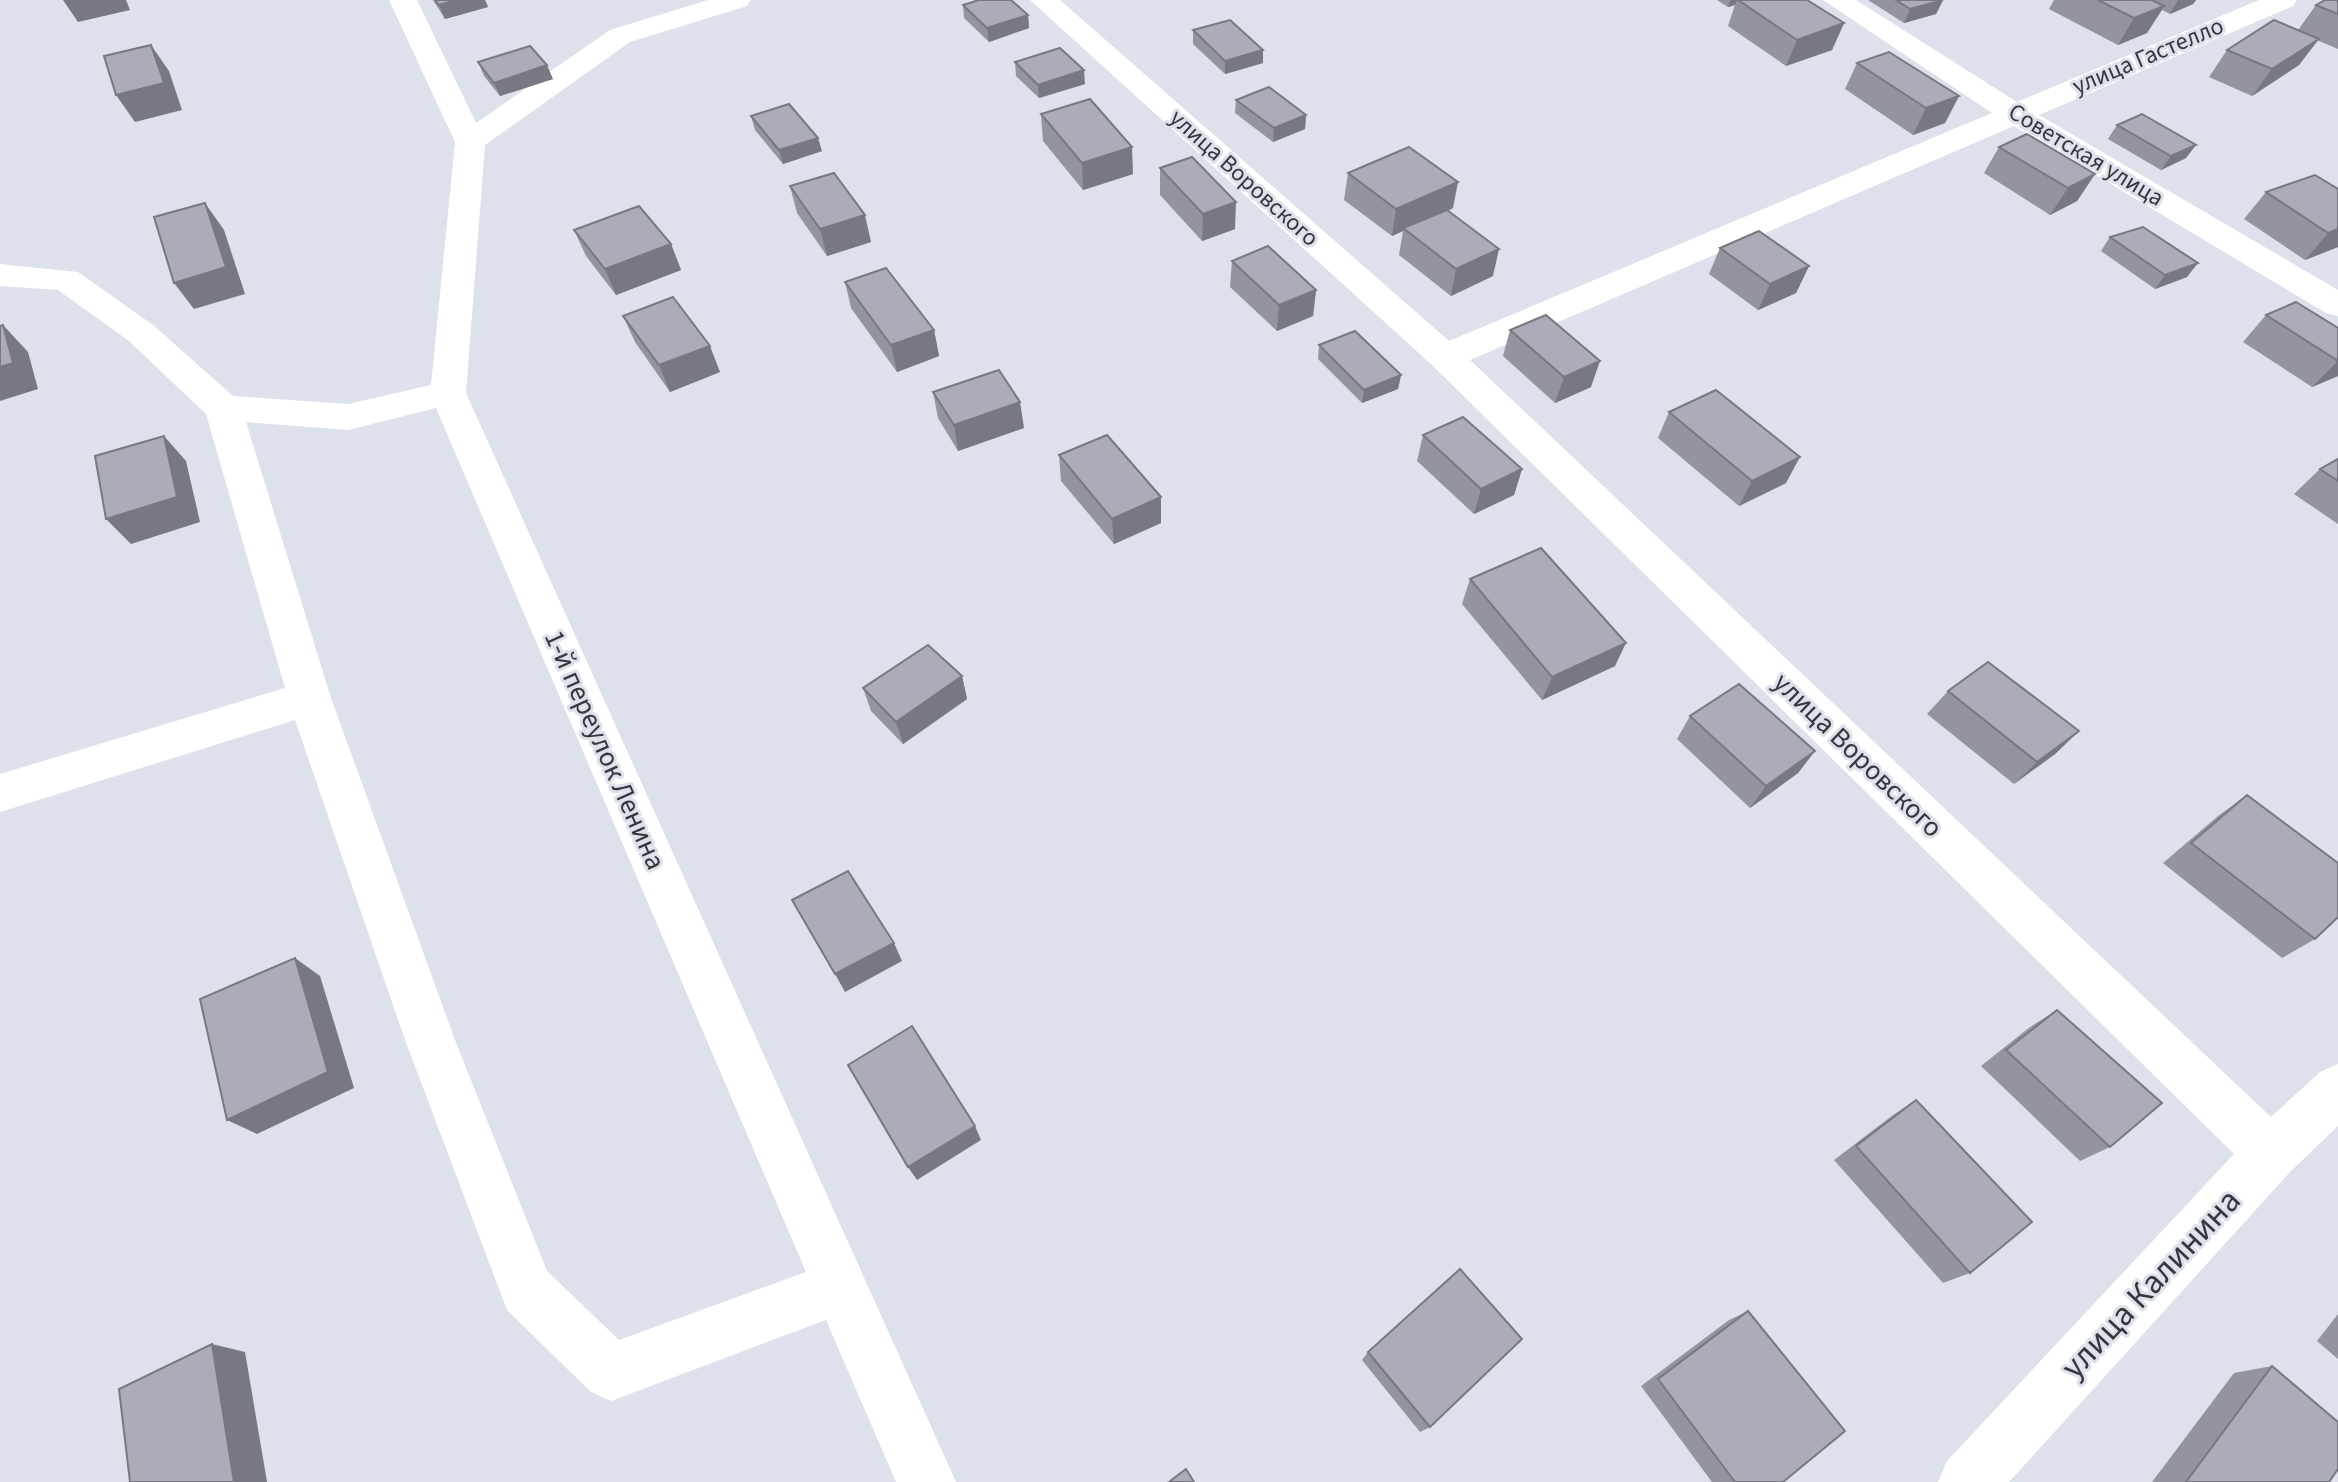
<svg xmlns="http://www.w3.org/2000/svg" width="2338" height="1482" viewBox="0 0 2338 1482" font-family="'Source Sans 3',sans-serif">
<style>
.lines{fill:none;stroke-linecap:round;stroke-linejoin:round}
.minor{fill:#fff;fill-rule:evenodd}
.wall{fill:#93949d}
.shaded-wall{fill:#787880}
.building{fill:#abacb7;stroke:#787880;stroke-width:2}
.labels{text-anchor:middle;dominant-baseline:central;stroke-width:6;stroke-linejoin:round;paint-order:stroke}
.far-street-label{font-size:24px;fill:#35373b;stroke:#dce1ec}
.street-label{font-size:28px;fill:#35373b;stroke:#dce1ec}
.near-street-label{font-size:34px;fill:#35373b;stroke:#dce1ec}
</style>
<rect width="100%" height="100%" fill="#dce1ec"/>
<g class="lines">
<!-- minor -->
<g class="minor">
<path d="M389,0H417L476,123L610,30L708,0H751L747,6L630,42L485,145L466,393L956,1482H896L826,1320L611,1401L591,1392L507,1310L405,1040L295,720L0,812V774L285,688L206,414L129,341L58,290L0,286V264L78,272L153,325L233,396L348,404L431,385L455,142ZM436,408L806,1272L619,1340L547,1271L455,1040L331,698L246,422L348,430Z"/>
<polygon points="1030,0 1060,0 1449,341 1992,113 1823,0 1856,0 2017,102 2259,0 2297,0 2293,6 2039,115 2338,290 2338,316 2326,313 2014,126 1470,360 2271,1117 2320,1072 2338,1064 2338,1126 2290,1172 2009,1482 1938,1482 1947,1461 2234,1154 1432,365"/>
</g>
</g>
<!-- wall -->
<g class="wall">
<polygon points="433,0 485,0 488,7 445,19"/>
<polygon points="1717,0 1807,0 1844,23 1832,50 1786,66 1728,26 1735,5 1728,7"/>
<polygon points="1868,0 1943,0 1936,14 1904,23"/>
<polygon points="2054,0 2196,0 2193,4 2170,14 2162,10 2147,33 2118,45 2049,9"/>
<polygon points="2338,0 2338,49 2317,40 2299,65 2252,96 2209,77 2227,50 2298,30 2316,5"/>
<polygon points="963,5 1028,15 1029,28 989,42 964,18"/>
<polygon points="1193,30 1263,50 1263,63 1225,74 1193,44"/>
<polygon points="478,62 553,79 500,96 484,76"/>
<polygon points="1015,62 1085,84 1039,98 1016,76"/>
<polygon points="1857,63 1959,96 1945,123 1913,135 1845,89"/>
<polygon points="1236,100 1306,115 1305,129 1273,142 1235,113"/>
<polygon points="1041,114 1133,174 1083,190 1043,141"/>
<polygon points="751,116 822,151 783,164 755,130"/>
<polygon points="2117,125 2186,158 2161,170 2108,139"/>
<polygon points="1999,147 2095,174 2077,201 2050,215 1984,173"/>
<polygon points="1160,168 1235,229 1202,241 1160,195"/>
<polygon points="1348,173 1453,208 1448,211 1493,276 1451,296 1399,255 1403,231 1392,236 1344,200"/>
<polygon points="2315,175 2338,247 2305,260 2244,219 2266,192"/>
<polygon points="790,186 871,242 827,256 797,213"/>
<polygon points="574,230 671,244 681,270 616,295 586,256"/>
<polygon points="2110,237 2187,277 2155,289 2101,251"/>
<polygon points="1720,248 1809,266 1796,293 1758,310 1709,274"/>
<polygon points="1232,261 1316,290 1313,316 1277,331 1230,287"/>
<polygon points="845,282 934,330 939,356 897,372 851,308"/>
<polygon points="2266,315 2338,328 2338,376 2312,387 2243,342"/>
<polygon points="623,316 720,372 670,392 635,342"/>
<polygon points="1510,330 1591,387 1555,403 1503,356"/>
<polygon points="1319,345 1401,375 1398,389 1362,403 1318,359"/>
<polygon points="933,392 1024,428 958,451 938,418"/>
<polygon points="1669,412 1786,483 1739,506 1658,438"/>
<polygon points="1423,435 1522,469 1514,495 1474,514 1417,461"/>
<polygon points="1059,455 1161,497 1161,523 1114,544 1061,481"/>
<polygon points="2338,459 2338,524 2294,494 2320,469"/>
<polygon points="1470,579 1615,666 1542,700 1462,604"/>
<polygon points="962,676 967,699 903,744 871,711 863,688"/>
<polygon points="1948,691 2079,731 2055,754 2014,784 1927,714"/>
<polygon points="1690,716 1815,751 1798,773 1750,808 1677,739"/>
<polygon points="2247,795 2315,939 2282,958 2163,863 2218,816"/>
<polygon points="2057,1010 2110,1147 2080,1161 1981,1066 2030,1027"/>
<polygon points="1916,1100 1970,1273 1943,1283 1834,1160 1893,1115"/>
<polygon points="1748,1311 1783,1482 1712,1482 1641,1386 1729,1320"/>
<polygon points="2338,1314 2338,1359 2317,1341"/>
<polygon points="1368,1352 1430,1427 1420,1432 1362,1360"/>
<polygon points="2272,1366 2329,1482 2152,1482 2234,1373"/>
</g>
<!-- shaded-wall -->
<g class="shaded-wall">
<polygon points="63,0 126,0 130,10 78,22"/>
<polygon points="457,0 485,0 488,7 445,19 439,5"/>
<polygon points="1731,0 1737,0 1735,5 1728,7"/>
<polygon points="1943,0 1936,14 1904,23 1910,9"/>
<polygon points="2178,0 2196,0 2193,4 2170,14"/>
<polygon points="2164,6 2147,33 2118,45 2134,18"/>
<polygon points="1028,15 1029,28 989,42 987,28"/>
<polygon points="1844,23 1832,50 1786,66 1797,40"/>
<polygon points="2319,39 2299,65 2252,96 2272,69"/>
<polygon points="151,45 169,71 182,110 135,122 116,95"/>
<polygon points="1263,50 1263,63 1225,74 1225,61"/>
<polygon points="547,65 553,79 500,96 494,83"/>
<polygon points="1084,70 1085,84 1039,98 1038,85"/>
<polygon points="1959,96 1945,123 1913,135 1926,108"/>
<polygon points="1306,115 1305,129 1273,142 1274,128"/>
<polygon points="818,138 822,151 783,164 779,150"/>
<polygon points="2196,145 2186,158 2161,170 2171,156"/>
<polygon points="1132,147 1133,174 1083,190 1082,163"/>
<polygon points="2095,174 2077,201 2050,215 2068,188"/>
<polygon points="1458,182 1453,208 1405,230 1403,228 1403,231 1392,236 1396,209"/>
<polygon points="1236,202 1235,229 1202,241 1203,214"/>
<polygon points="205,203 224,230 245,294 194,309 174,283"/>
<polygon points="865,215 871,242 827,256 820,229"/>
<polygon points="2338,229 2338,247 2305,260 2328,233"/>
<polygon points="671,244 681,270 616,295 605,269"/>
<polygon points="1499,249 1493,276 1451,296 1456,269"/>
<polygon points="2198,263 2187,277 2155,289 2165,275"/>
<polygon points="1809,266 1796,293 1758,310 1770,284"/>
<polygon points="1316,290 1313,316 1277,331 1279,305"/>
<polygon points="3,325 28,352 38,389 0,401 0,367"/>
<polygon points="934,330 939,356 897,372 891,345"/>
<polygon points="710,346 720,372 670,392 659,365"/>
<polygon points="1600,361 1591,387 1555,403 1564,377"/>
<polygon points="2338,361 2338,376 2312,387"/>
<polygon points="1401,375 1398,389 1362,403 1364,390"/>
<polygon points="1020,402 1024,428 958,451 954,425"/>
<polygon points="164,436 186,461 200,522 131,544 106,519"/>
<polygon points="1800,457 1786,483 1739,506 1752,481"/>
<polygon points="1522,469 1514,495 1474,514 1481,489"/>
<polygon points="1161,497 1161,523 1114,544 1112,519"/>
<polygon points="1626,643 1615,666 1542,700 1552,677"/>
<polygon points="962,676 967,699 903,744 896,722"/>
<polygon points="2079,731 2055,754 2014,784 2037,762"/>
<polygon points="1815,751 1798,773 1750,808 1766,786"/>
<polygon points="894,943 902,961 845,992 835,974"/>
<polygon points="295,958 320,976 354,1088 257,1134 227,1120"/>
<polygon points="975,1126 981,1140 917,1180 908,1167"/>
<polygon points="212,1344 245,1352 267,1482 234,1482"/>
</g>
<!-- building -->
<g class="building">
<polygon points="435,0 457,0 439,5"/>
<polygon points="979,0 1011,0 1028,15 987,28 963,5"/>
<polygon points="1738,0 1807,0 1844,23 1797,40"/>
<polygon points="1896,0 1943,0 1910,9"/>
<polygon points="2098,0 2152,0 2164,6 2134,18"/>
<polygon points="2325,0 2338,0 2338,14 2316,5"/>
<polygon points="1230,20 1263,50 1225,61 1193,30"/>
<polygon points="2274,20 2319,39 2272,69 2227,50"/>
<polygon points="151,45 164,83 116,95 104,56"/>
<polygon points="530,46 547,65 494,83 478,62"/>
<polygon points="1060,48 1084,70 1038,85 1015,62"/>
<polygon points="1889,52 1959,96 1926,108 1857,63"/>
<polygon points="1269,87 1306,115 1274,128 1236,100"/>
<polygon points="1090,99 1132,147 1082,163 1041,114"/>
<polygon points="789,104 818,138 779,150 751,116"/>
<polygon points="2142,114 2196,145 2171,156 2117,125"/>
<polygon points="2027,134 2095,174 2068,188 1999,147"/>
<polygon points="1409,147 1458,182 1396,209 1348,173"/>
<polygon points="1192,157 1236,202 1203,214 1160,168"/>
<polygon points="834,173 865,215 820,229 790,186"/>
<polygon points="2315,175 2338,189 2338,229 2328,233 2266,192"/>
<polygon points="205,203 226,267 174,283 154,217"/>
<polygon points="639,206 671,244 605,269 574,230"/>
<polygon points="1447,210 1499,249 1456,269 1403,228"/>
<polygon points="2143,227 2198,263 2165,275 2110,237"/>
<polygon points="1759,231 1809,266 1770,284 1720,248"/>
<polygon points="1268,246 1316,290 1279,305 1232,261"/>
<polygon points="886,268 934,330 891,345 845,282"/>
<polygon points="673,297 710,346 659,365 623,316"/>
<polygon points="2296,302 2338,328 2338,361 2266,315"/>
<polygon points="1546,315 1600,361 1564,377 1510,330"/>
<polygon points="3,325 13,363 0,367 0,326"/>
<polygon points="1355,331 1401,375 1364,390 1319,345"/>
<polygon points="999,370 1020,402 954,425 933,392"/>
<polygon points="1716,390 1800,457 1752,481 1669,412"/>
<polygon points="1463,417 1522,469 1481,489 1423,435"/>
<polygon points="1107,435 1161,497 1112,519 1059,455"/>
<polygon points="164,436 177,497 106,519 95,456"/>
<polygon points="2338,459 2338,481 2320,469"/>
<polygon points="1541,548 1626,643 1552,677 1470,579"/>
<polygon points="928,645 962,676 896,722 863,688"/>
<polygon points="1988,662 2079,731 2037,762 1948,691"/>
<polygon points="1739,684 1815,751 1766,786 1690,716"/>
<polygon points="2247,795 2338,863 2338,917 2315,939 2191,843"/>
<polygon points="848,871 894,943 835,974 792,900"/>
<polygon points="295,958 328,1072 227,1120 200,999"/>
<polygon points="2057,1010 2162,1103 2110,1147 2006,1050"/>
<polygon points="912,1026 975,1126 908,1167 848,1065"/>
<polygon points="1916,1100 2032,1222 1970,1273 1856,1146"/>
<polygon points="1460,1269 1522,1339 1430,1427 1368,1352"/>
<polygon points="1748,1311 1845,1431 1783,1482 1735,1482 1658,1379"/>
<polygon points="212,1344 234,1482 130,1482 119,1389"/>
<polygon points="2272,1366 2338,1422 2338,1469 2329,1482 2186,1482"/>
<polygon points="1186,1469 1194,1482 1169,1482"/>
</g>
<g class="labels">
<!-- far-street labels -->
<g class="far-street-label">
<text transform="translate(2148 56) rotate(-23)">улица Гастелло</text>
<text transform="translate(2086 155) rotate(31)">Советская улица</text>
<text transform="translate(1244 178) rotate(42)">улица Воровского</text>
</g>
<!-- street labels -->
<g class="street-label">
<text transform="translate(605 750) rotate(66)">1-й переулок Ленина</text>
<text transform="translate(1858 755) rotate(44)">улица Воровского</text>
</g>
<!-- near-street labels -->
<g class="near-street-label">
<text transform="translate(2151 1284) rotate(-47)">улица Калинина</text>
</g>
</g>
</svg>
